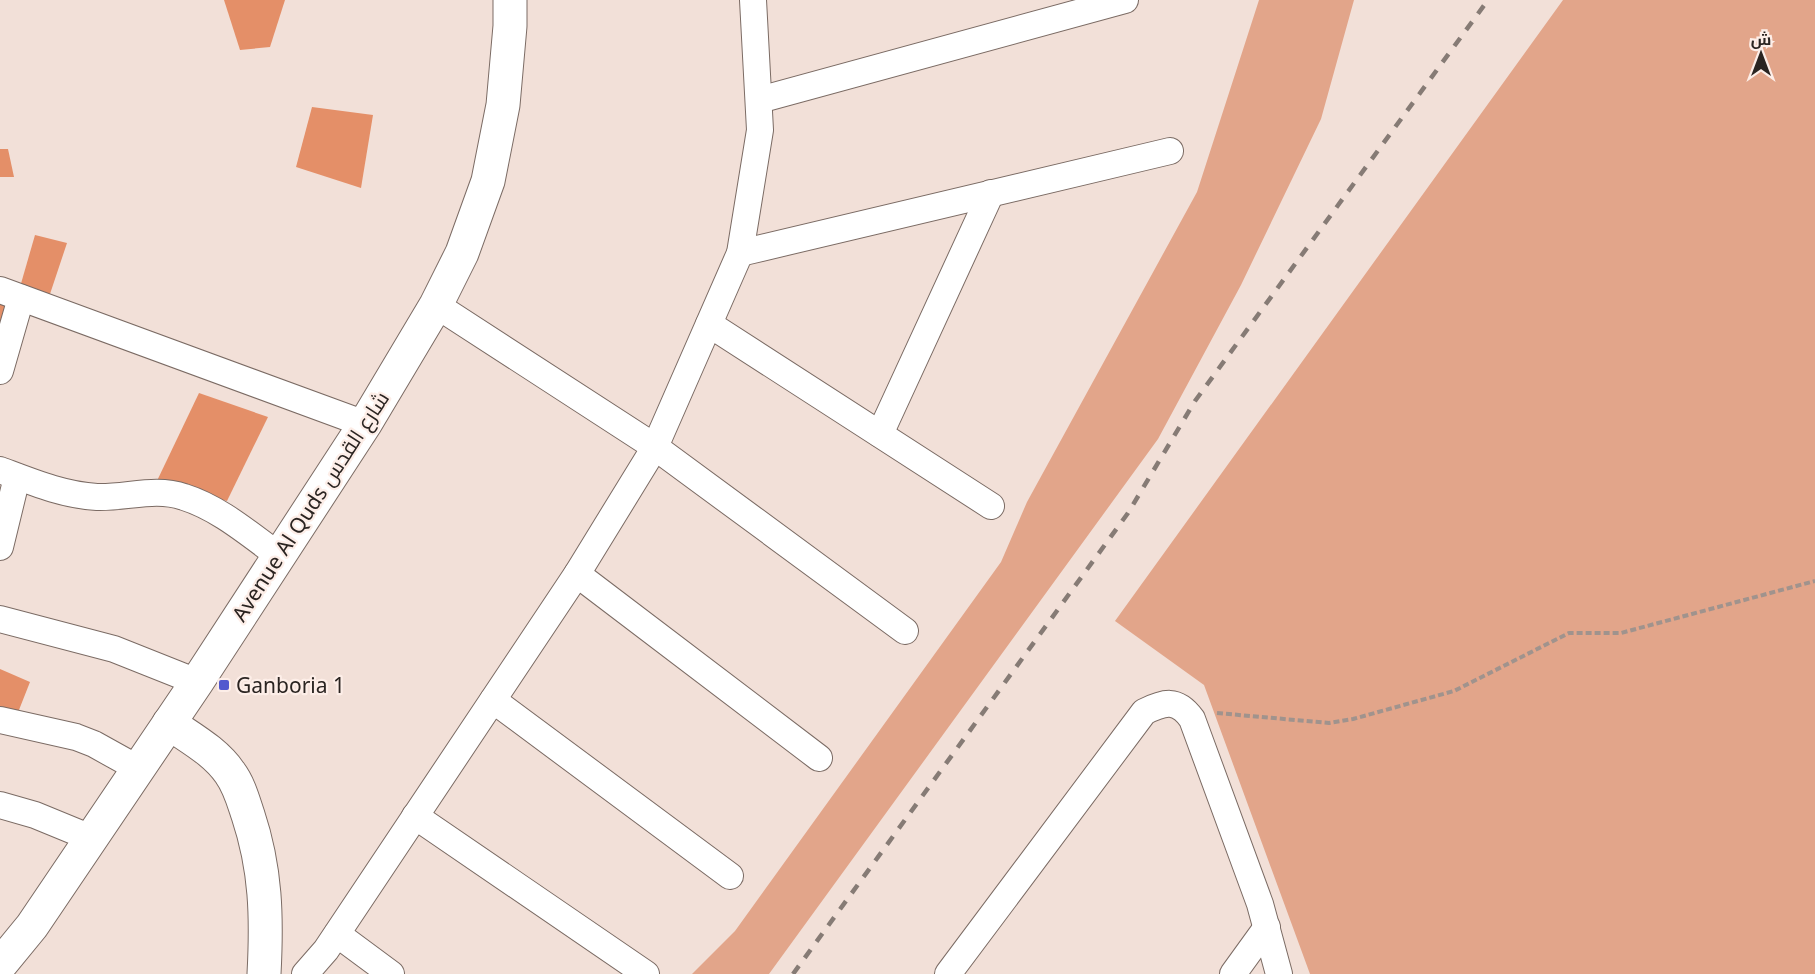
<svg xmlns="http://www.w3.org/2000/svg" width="1815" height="974" viewBox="0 0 1815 974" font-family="'Noto Sans',Cairo,sans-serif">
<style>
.green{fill:#e2a58a}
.building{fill:#e48f68}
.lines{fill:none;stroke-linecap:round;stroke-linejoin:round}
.street-casing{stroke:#7b6b64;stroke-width:28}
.secondary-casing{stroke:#7b6b64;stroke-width:35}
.primary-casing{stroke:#7b6b64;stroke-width:35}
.path{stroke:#a0938d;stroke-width:4;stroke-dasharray:6 3;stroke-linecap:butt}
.street{stroke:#fff;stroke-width:26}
.secondary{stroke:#fff;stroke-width:33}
.primary{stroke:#fff;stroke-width:33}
.rail{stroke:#867b75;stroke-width:4.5;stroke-dasharray:10 10;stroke-linecap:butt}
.poi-dot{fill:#5258ce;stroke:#fdeee8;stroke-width:2}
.labels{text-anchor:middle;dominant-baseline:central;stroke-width:4.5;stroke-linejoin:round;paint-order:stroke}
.street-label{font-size:21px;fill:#2a2421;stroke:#fdeee8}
.poi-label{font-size:21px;fill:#2a2421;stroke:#fdeee8;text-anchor:start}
</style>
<rect width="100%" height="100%" fill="#f2e0d8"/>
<!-- green -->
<g class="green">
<polygon points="1259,0 1354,0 1321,119 1241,285 1158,439 769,974 692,974 735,931 1001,562 1027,502 1197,192"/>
<polygon points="1563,0 1815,0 1815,974 1310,974 1204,685 1115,621"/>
</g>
<!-- building -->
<g class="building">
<polygon points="224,0 285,0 270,47 240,50"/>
<polygon points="312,107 373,115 361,188 296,167"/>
<polygon points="0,149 8,149 14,177 0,177"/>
<polygon points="35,235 67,243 50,294 20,287"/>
<polygon points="0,300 5,300 2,331 0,331"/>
<polygon points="199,393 268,417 227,501 155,485"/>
<polygon points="0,669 30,682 17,715 0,710"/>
</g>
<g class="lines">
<!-- street casing -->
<g class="street-casing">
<g id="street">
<polyline points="759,100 1125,0"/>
<polyline points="740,253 1170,151"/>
<polyline points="0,290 365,424"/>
<polyline points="436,305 655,447 905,631"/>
<polyline points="709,324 991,506"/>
<polyline points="0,371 21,298"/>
<polyline points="880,434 991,193"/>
<path d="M0,470C32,482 63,495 97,497C127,498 155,487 184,497C219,508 249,534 278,555"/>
<polyline points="0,547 17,477"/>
<polyline points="577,574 819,758"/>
<polyline points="0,619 114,649 197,682"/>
<polyline points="493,700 730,876"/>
<polyline points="0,720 76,737 94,744 139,769"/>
<polyline points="0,805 35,815 91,838"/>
<polyline points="415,816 646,974"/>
<polyline points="337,934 391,974"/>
<polyline points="305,974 326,950 577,574 655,447 740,253 760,130 753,0"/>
<path d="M948,974L1144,712C1164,702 1177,698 1192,719L1260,904L1279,974"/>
<polyline points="1233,974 1267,927"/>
</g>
</g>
<!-- secondary casing -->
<g class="secondary-casing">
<path id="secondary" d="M169,723C190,738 215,751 230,773C239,785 243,800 248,815C266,869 267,917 264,974"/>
</g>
<!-- primary casing -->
<g class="primary-casing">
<polyline id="primary" points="0,965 32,926 197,682 365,424 436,305 462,253 488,181 503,105 510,26 510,0"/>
</g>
<!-- path -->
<polyline class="path" points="1217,713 1329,723 1353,719 1454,691 1569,633 1621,633 1815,581"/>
<!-- street -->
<use href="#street" class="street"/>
<!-- secondary -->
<use href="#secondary" class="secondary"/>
<!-- primary -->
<use href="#primary" class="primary"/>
<!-- rail -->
<polyline class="rail" points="793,974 1128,513 1195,401 1488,0"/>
</g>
<!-- markers -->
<rect class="poi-dot" x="218" y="679" width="12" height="12" rx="3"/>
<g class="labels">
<!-- street labels -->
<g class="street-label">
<text transform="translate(310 506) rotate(-57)">Avenue Al Quds شارع القدس</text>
</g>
<!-- poi labels -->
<g class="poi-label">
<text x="236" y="685">Ganboria 1</text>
</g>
</g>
<!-- north arrow -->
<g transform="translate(1761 54)" stroke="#fdeee8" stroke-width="4.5" paint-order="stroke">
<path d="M0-4.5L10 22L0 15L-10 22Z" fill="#2a2421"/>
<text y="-9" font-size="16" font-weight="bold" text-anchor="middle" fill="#2a2421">ش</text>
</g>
</svg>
